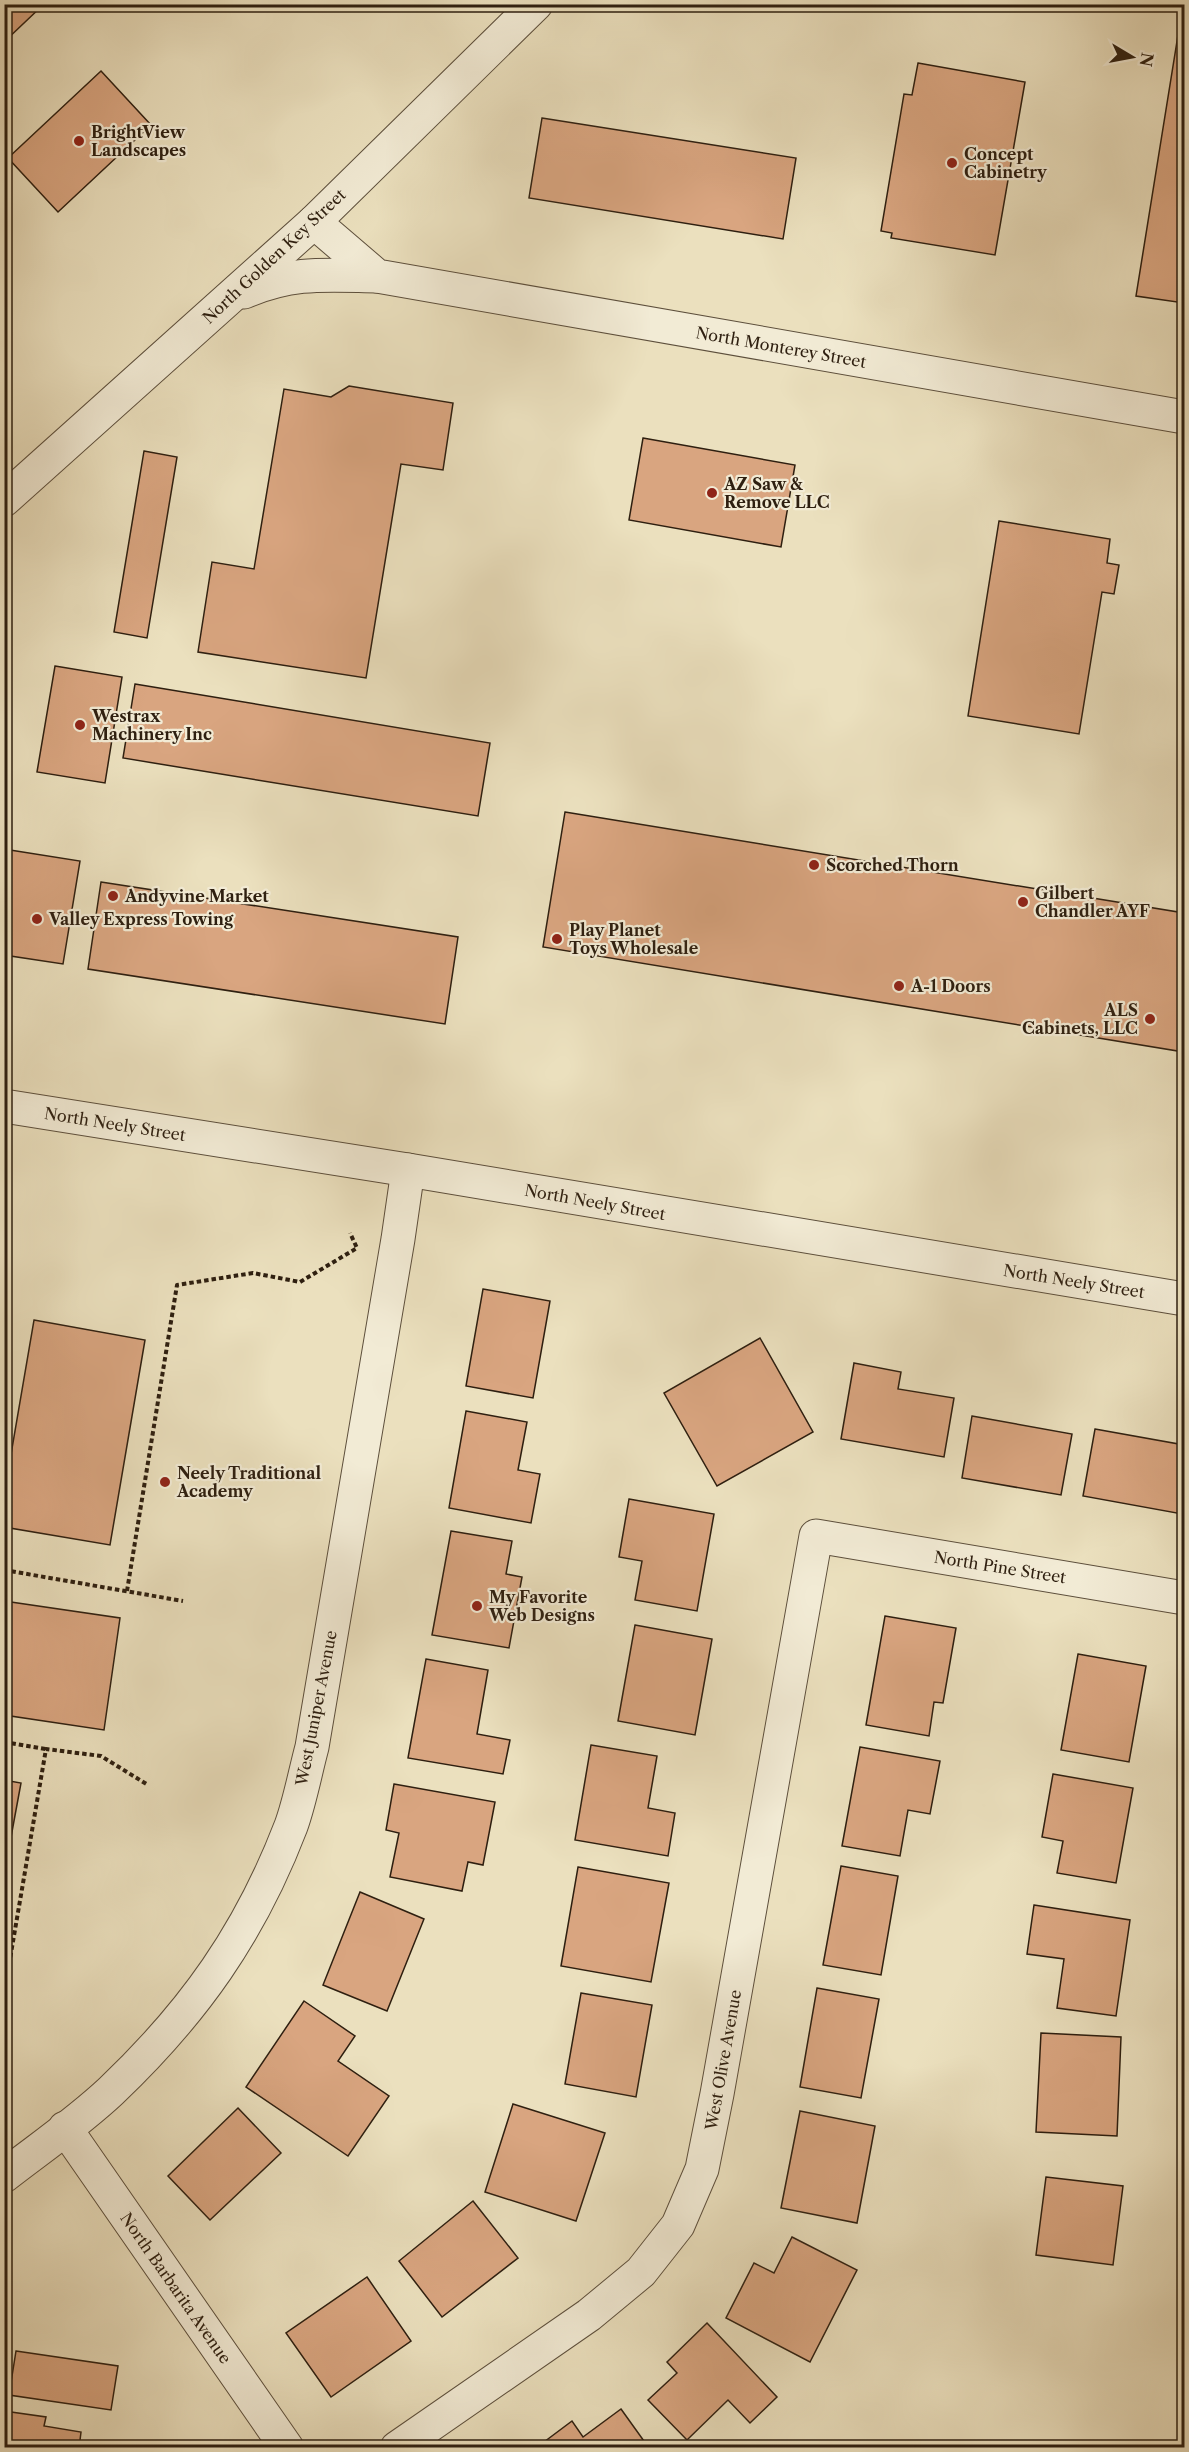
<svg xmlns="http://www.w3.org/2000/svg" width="1189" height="2452" viewBox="0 0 1189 2452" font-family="'Libre Caslon Text',serif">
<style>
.building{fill:#d9a580;stroke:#2e1f10;stroke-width:1.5}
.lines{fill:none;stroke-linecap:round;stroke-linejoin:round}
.minor-casing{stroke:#5d4f3c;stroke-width:35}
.path{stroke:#2e1f10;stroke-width:4;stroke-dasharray:4.5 3;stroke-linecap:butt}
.minor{stroke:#f2ebd5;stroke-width:33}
.poi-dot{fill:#8f2418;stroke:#f2ebd5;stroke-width:2}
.labels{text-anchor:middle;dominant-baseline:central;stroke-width:4.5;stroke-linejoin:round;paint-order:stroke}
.poi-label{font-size:16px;font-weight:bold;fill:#2e1f10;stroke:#f2ebd5;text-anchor:start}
.street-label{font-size:16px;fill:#2e1f10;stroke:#f2ebd5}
</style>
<rect width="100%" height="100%" fill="#ebe0be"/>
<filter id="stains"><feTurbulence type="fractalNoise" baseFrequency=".00333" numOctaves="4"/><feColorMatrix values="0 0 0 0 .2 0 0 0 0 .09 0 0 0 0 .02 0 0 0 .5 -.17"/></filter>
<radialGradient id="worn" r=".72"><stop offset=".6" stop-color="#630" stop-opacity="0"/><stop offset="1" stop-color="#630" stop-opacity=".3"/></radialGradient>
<!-- building -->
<g class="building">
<polygon points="4,4 44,4 4,42"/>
<polygon points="1183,4 1184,4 1184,303 1136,296"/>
<polygon points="918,63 1025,82 995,255 891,238 892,233 881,231 904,94 912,95"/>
<polygon points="101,71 151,125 58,212 8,158"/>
<polygon points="542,118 796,158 783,239 529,198"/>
<polygon points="349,386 453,403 443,470 401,464 366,678 198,652 212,562 254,569 284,389 331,397"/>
<polygon points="643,438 795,465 781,547 629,520"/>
<polygon points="144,451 177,457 147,638 114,632"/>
<polygon points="999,521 1110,539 1107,563 1119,565 1114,594 1102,592 1079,734 968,716"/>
<polygon points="55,666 122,677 105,783 37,772"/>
<polygon points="135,684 490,743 478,816 123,758"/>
<polygon points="565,812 1184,913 1184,1052 543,947"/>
<polygon points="10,850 80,861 63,964 4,955 4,883"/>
<polygon points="101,882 458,937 445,1024 88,969"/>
<polygon points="483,1289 550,1301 533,1398 466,1386"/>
<polygon points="34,1320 145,1340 110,1545 4,1527 4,1495"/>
<polygon points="760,1338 813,1432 717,1486 664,1393"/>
<polygon points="854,1363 901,1372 898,1389 954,1398 944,1457 841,1439"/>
<polygon points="466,1411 527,1422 518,1470 540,1474 531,1523 449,1508"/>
<polygon points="972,1416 1072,1434 1061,1495 962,1478"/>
<polygon points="1095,1429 1184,1445 1184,1502 1182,1514 1083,1496"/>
<polygon points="629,1499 714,1514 697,1611 635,1600 642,1561 619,1557"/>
<polygon points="451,1531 512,1541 506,1574 522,1577 509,1648 432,1635"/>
<polygon points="4,1601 120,1618 104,1730 4,1715"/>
<polygon points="885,1616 956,1628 943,1703 934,1702 929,1736 866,1725"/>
<polygon points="635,1625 712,1639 695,1735 618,1721"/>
<polygon points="1078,1654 1146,1666 1129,1762 1061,1750"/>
<polygon points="426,1659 488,1670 477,1734 510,1740 503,1774 408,1758"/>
<polygon points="591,1745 657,1756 648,1808 675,1813 668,1856 575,1840"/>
<polygon points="860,1747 940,1761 930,1814 908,1810 900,1856 842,1846"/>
<polygon points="1053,1774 1133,1788 1116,1883 1057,1873 1063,1841 1042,1837"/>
<polygon points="4,1780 21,1783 4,1875"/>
<polygon points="394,1784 495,1802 483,1865 468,1862 462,1891 390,1877 399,1833 386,1830"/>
<polygon points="841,1866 898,1876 881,1975 823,1965"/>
<polygon points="578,1867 669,1883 651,1982 561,1966"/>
<polygon points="360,1892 424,1919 387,2011 323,1985"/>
<polygon points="1034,1905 1130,1920 1116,2016 1057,2008 1064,1959 1027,1954"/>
<polygon points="817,1988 879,1999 861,2098 800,2087"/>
<polygon points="581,1993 652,2005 636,2097 565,2084"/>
<polygon points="304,2001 355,2036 338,2061 389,2096 348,2156 246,2087"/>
<polygon points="1041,2033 1121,2037 1117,2136 1036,2132"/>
<polygon points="513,2104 605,2133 576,2221 485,2192"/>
<polygon points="238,2108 281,2153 210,2220 168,2176"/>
<polygon points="800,2111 875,2126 857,2223 781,2208"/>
<polygon points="1046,2177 1123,2186 1113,2265 1036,2255"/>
<polygon points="473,2201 518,2258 442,2317 399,2261"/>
<polygon points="792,2237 857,2270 810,2362 726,2318 754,2263 774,2273"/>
<polygon points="367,2277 411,2341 331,2397 286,2333"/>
<polygon points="707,2323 777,2397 750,2423 728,2400 687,2440 648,2400 677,2373 667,2362"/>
<polygon points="16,2351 118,2366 111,2410 9,2395"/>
<polygon points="621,2409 649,2448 536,2448 572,2421 583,2437"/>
<polygon points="4,2411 46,2417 44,2426 81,2432 79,2448 4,2448"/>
</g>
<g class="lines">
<!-- minor casing -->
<g class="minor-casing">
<g id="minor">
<polyline points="314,222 377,276 1184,417"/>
<path d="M244,292C293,271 326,275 377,276"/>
<polyline points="4,500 314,222 536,4"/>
<polyline points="4,1106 408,1170 1184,1299"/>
<polyline points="65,2128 287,2448"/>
<path d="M4,2176C40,2148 78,2122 111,2091C194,2012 250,1933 291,1826C300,1801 305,1773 312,1747L398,1239L408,1170"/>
<polyline points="397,2448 589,2315 641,2272 678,2225 702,2169 717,2094 816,1536 1184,1598"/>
</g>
</g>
<!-- path -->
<g class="path">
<polyline points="4,1570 183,1601"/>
<polyline points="127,1591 177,1285 253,1273 300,1282 357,1248 350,1233"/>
<polyline points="4,1742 46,1749"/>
<polyline points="4,1994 46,1749 101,1756 148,1785"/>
</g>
<!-- minor -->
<use href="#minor" class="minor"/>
</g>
<!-- markers -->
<g class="poi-dot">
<circle cx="79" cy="141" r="6"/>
<circle cx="952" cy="163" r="6"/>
<circle cx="712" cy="493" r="6"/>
<circle cx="80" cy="725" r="6"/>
<circle cx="814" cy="865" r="6"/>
<circle cx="113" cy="896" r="6"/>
<circle cx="1023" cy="902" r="6"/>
<circle cx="37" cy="919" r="6"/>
<circle cx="557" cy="939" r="6"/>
<circle cx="899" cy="986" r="6"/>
<circle cx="1150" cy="1019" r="6"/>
<circle cx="165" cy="1482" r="6"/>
<circle cx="477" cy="1606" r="6"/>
</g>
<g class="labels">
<!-- poi labels -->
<g class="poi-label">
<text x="91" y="132">BrightView<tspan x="91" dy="18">Landscapes</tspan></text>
<text x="964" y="154">Concept<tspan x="964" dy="18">Cabinetry</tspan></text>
<text x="724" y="484">AZ Saw &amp;<tspan x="724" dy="18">Remove LLC</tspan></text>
<text x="92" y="716">Westrax<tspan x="92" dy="18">Machinery Inc</tspan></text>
<text x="826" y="865">Scorched Thorn</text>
<text x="1035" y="893">Gilbert<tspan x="1035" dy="18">Chandler AYF</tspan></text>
<text x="125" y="896">Andyvine Market</text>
<text x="49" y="919">Valley Express Towing</text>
<text x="569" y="930">Play Planet<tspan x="569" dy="18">Toys Wholesale</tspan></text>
<text x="911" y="986">A-1 Doors</text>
<text x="1138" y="1010" text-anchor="end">ALS<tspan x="1138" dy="18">Cabinets, LLC</tspan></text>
<text x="177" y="1473">Neely Traditional<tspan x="177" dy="18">Academy</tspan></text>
<text x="489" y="1597">My Favorite<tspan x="489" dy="18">Web Designs</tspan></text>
</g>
<!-- street labels -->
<g class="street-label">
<text transform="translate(274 256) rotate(-43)">North Golden Key Street</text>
<text transform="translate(781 347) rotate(10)">North Monterey Street</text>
<text transform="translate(115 1124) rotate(9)">North Neely Street</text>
<text transform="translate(595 1202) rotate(10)">North Neely Street</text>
<text transform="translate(1074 1281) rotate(9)">North Neely Street</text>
<text transform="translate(1000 1567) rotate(9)">North Pine Street</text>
<text transform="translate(316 1708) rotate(-79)">West Juniper Avenue</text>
<text transform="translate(723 2060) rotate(-80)">West Olive Avenue</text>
<text transform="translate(176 2288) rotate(55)">North Barbarita Avenue</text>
</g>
</g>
<!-- margin -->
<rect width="1189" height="2452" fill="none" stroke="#ebe0be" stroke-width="24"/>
<rect x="6" y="6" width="1177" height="2440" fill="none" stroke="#2e1f10" stroke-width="3"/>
<rect x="12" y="12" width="1165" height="2428" fill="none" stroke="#2e1f10" stroke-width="1.5"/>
<!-- north arrow -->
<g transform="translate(1132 57) rotate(100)" stroke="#f2ebd5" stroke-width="4.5" paint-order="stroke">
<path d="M0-4.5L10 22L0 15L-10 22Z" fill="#2e1f10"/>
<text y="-9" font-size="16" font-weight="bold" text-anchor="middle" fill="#2e1f10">N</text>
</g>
<rect width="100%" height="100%" filter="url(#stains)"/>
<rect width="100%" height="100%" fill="url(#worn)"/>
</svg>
